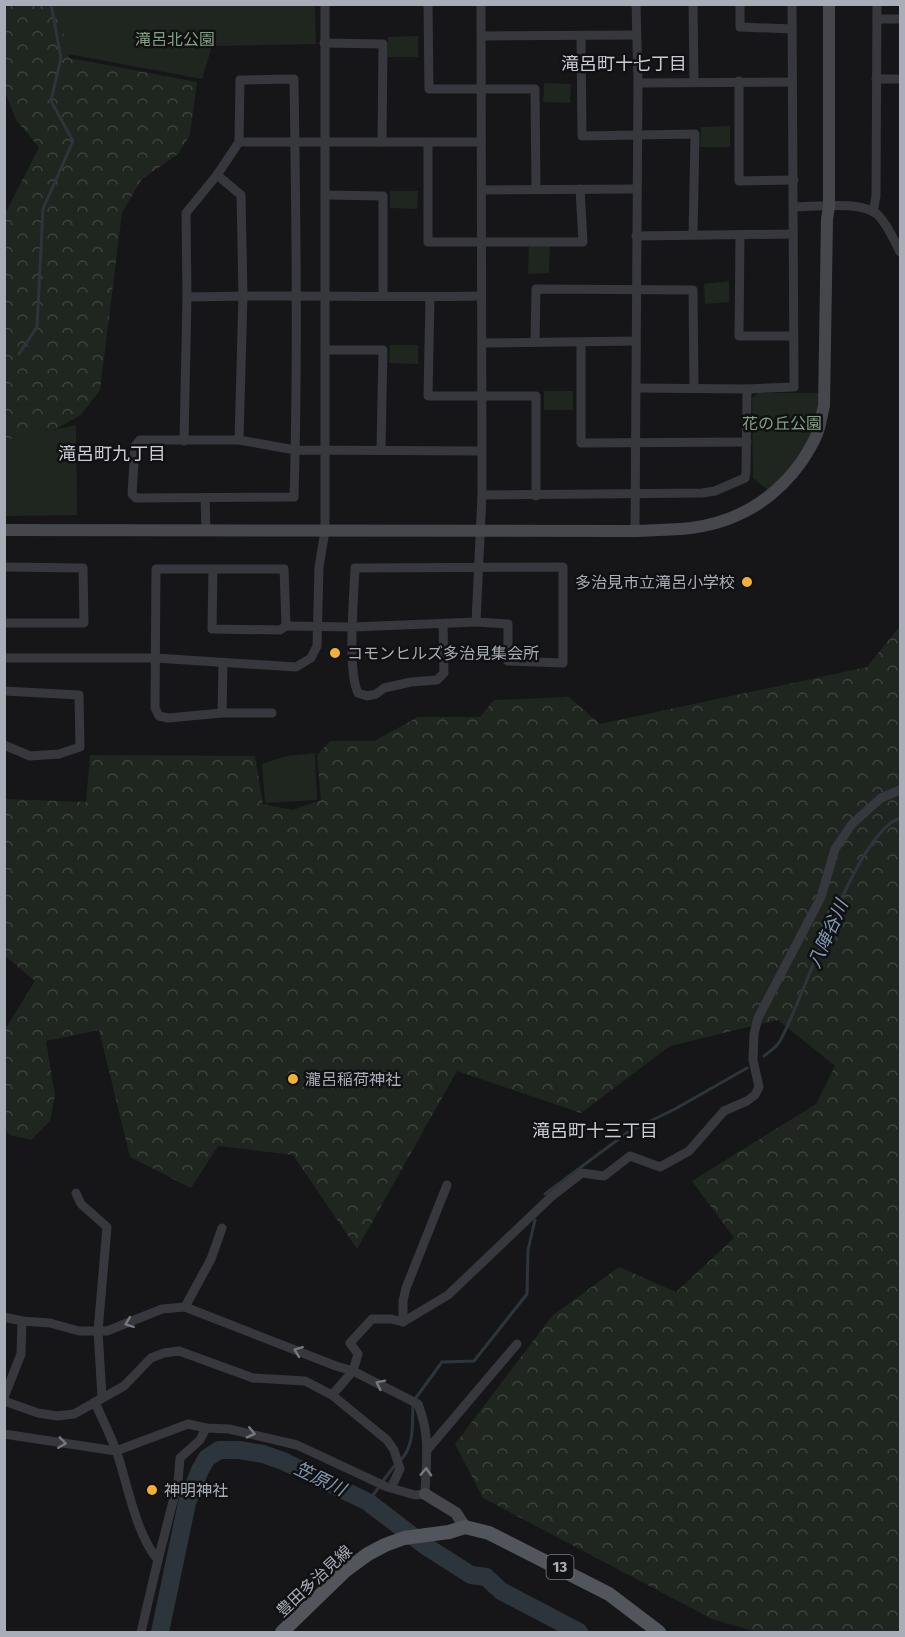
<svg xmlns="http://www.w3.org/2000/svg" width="905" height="1637" viewBox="0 0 905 1637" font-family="'Fira Sans','Noto Sans JP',sans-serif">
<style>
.forest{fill:url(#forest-crowns)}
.park{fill:#1e261f}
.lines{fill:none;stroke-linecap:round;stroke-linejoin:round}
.stream{stroke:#2c353c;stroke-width:3}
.river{stroke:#2c353c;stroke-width:18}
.street{stroke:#37383d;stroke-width:9}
.secondary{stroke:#45474d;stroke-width:12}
.primary{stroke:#53555c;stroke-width:14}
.oneway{stroke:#757881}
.poi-dot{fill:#f2b134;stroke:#111113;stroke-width:2}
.labels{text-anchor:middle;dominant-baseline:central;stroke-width:5;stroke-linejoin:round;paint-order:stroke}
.shield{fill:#111113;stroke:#7b7e86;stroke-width:1.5}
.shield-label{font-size:15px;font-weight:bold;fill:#a8adb8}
.park-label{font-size:16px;fill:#7fa381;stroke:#111113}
.poi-label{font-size:16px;fill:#a8adb8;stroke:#111113;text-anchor:start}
.street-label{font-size:16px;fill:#a8adb8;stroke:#111113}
.neighbourhood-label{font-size:18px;fill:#c9ccd4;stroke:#111113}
.water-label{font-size:18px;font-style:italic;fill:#7f9bb3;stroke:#111113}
</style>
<defs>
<pattern id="forest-crowns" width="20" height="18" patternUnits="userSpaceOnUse" patternTransform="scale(1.5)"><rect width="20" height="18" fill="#1e261f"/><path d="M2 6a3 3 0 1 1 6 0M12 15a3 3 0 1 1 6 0" fill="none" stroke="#3c433d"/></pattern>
</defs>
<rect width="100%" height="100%" fill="#161618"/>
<!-- forest -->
<g class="forest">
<polygon points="5,5 67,5 69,58 197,82 190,135 178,154 141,180 122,213 100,390 81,415 28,444 5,481 5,214 39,147 16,120 5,92"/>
<polygon points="900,626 900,1632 756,1632 712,1619 483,1498 455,1444 552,1316 619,1267 676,1292 734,1238 692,1181 816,1104 835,1066 778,1020 670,1046 581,1113 457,1071 357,1249 293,1155 218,1146 191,1188 130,1157 99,1030 46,1041 55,1095 50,1121 31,1140 10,1135 5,1130 4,1031 35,981 5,956 5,799 86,802 90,755 255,756 263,804 292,810 321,800 317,755 330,741 374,741 418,717 480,717 494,700 569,697 600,724 867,667"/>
</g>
<!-- park -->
<g class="park">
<polygon points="57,5 315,5 316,44 212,46 202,79 68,54"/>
<polygon points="418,36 418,57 388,57 388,37"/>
<polygon points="544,83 571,84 570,103 543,102"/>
<polygon points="730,126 730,147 700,147 701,127"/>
<polygon points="390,191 418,191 417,209 390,208"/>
<polygon points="529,244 550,244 549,273 528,274"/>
<polygon points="729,281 729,302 705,304 704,284"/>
<polygon points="390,345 418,345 418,364 389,363"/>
<rect x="544" y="391" width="29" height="19"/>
<path d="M758,393H820C816,439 799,458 769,491L753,478L752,398Z"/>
<polygon points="76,425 77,515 5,516 5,440"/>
<polygon points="315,753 317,800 265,803 262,764 286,756"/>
</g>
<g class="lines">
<!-- stream -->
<g class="stream">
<polyline points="19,354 37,327 43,209 73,141 51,101 61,58 51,4"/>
<path d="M764,1056C769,1052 777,1047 780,1041C806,995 854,834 900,818"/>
<polyline points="545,1194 628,1132 675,1109 747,1068"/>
<polyline points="415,1399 442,1362 474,1361 527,1294 528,1250 535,1220"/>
<path d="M400,1461C415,1445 412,1425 413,1405"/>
<polyline points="383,1481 395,1465"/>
<polyline points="368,1502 379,1487"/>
</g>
<!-- river -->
<polyline class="river" points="160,1632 187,1503 200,1470 207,1458 219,1450 239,1450 263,1454 283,1461 368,1502 427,1547 471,1575 486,1577 501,1591 579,1632"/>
<!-- street -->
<g class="street">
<polyline points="428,4 429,89 535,89 536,189"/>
<polyline points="693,4 694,81"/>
<polyline points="740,4 740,27 792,29"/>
<polyline points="877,19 900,19"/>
<polyline points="482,36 635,35"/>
<polyline points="581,36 582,136 695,134 693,235"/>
<polyline points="324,43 383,44 382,142"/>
<polyline points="876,79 900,79"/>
<polyline points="739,81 739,181 794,180"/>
<polyline points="638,83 792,82"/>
<polyline points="239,142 481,142"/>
<polyline points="428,143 428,242 583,242 580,189"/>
<polyline points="217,175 241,195 243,295 239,440"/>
<polyline points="483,190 636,189"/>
<polyline points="325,195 383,196 383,296"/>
<path d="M794,207C815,207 862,200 878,215C888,225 894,240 900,252"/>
<polyline points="873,212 876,196 877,4"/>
<polyline points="740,235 739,336 793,336"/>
<polyline points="636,236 793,234"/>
<path d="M187,297C285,294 383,298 481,296"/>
<polyline points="430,297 428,396 536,396 536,496"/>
<polyline points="535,342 536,289 693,290 694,387"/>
<polyline points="482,343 636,341"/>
<polyline points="581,343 581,443 747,442"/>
<polyline points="325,350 383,350 381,449"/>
<polyline points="636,388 747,389 794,387 792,4"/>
<path d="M184,441L187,297L186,213L217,175L239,142L240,80L294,79C296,218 298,358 294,497L136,498L132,494L135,446L140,440H239L295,450L481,451"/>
<polyline points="482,495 702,493 715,491 745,478 746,472 747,389"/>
<polyline points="205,498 206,530"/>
<polyline points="635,531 638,83 636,4"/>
<polyline points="4,567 83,568 84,623 4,623"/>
<polyline points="213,569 212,629 280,630 286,626 284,569 156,569 155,708 159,716 168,718 222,713 272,713"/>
<path d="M443,624L444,673L437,680L411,682L384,688L376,694L367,696L358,693C347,670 354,596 355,568L563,567V663L508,661V624L476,622"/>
<polyline points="286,626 353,627 476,622 482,495 481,4"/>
<polyline points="4,658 155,658 296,667 311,658 317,646 319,567 325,531 325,4"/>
<polyline points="4,691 79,695 80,747 59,754 30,756 4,745"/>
<polyline points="222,713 223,663"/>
<polyline points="76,1193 81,1204 107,1227 98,1331 102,1397"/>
<polyline points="185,1307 211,1259 222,1228"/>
<path d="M4,1317L22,1321L50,1323L79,1331H107L162,1309L185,1307L336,1366L353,1371L418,1404C431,1437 426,1460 425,1494L415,1495L387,1487L297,1445L229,1429L206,1428L188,1424L116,1451L4,1434"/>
<polyline points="403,1322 403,1301 406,1288 447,1185"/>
<polyline points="332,1395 353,1371 358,1354 350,1343 372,1319 391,1319 403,1322 448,1295 551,1197 582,1173 604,1176 630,1156 660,1167 689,1151 724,1111 747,1101 755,1095 759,1087 753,1060 754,1034 758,1018 821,897 835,849 852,824 881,798 900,790"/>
<polyline points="4,1397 21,1354 22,1321"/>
<polyline points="4,1401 38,1413 57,1416 74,1414 124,1386 151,1358 164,1353 179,1351 253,1378 305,1381 332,1395 387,1440 394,1450 400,1469 391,1488"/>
<path d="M95,1402C102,1419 111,1436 117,1453C128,1486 136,1534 158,1560L141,1632"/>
<polyline points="427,1450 517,1344"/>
<polyline points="158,1560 178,1482 180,1458 200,1440 206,1428"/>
</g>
<!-- secondary -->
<g class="secondary">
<path d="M4,530L635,531C654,530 672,530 691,528C737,522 775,499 802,461C808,451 816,440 819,428C821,421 822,413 824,406L827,219L829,207V4"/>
<polyline points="425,1494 456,1513 465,1527"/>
</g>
<!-- primary -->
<polyline class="primary" points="282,1632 346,1570 368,1554 385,1545 404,1538 449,1532 465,1527 489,1533 609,1594 659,1632"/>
</g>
<!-- one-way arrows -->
<defs><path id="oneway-chevron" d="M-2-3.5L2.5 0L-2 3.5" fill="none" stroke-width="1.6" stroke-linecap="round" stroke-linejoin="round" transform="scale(1.5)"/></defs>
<g class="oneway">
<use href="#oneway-chevron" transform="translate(129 1323) rotate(159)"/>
<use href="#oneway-chevron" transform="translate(298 1351) rotate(-160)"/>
<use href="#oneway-chevron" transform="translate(380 1384) rotate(-154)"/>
<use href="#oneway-chevron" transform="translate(251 1433) rotate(13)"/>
<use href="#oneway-chevron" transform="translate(62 1443) rotate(8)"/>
<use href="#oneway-chevron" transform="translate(426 1472) rotate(-88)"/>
</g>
<!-- markers -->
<g class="poi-dot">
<circle cx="747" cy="582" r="6"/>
<circle cx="335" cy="653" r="6"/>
<circle cx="293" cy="1079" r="6"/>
<circle cx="152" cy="1490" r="6"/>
</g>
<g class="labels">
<!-- shield labels -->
<rect class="shield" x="546.5" y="1555" width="27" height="24" rx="4.5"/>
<g class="shield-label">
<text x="560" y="1567">13</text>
</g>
<!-- park labels -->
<g class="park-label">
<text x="175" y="39">滝呂北公園</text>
<text x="782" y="423">花の丘公園</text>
</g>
<!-- poi labels -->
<g class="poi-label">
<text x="735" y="582" text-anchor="end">多治見市立滝呂小学校</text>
<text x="347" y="653">コモンヒルズ多治見集会所</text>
<text x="305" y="1079">瀧呂稲荷神社</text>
<text x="164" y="1490">神明神社</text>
</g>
<!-- street labels -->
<g class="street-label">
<text transform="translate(314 1581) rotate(-43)">豊田多治見線</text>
</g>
<!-- neighbourhood labels -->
<g class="neighbourhood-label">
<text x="624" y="64">滝呂町十七丁目</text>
<text x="112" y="454">滝呂町九丁目</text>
<text x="595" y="1131">滝呂町十三丁目</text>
</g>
<!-- water labels -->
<g class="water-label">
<text transform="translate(828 934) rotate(-66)">八陣谷川</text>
<text transform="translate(320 1479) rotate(26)">笠原川</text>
</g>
</g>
<!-- border -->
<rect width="905" height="1637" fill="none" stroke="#a8adb8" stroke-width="12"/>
</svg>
